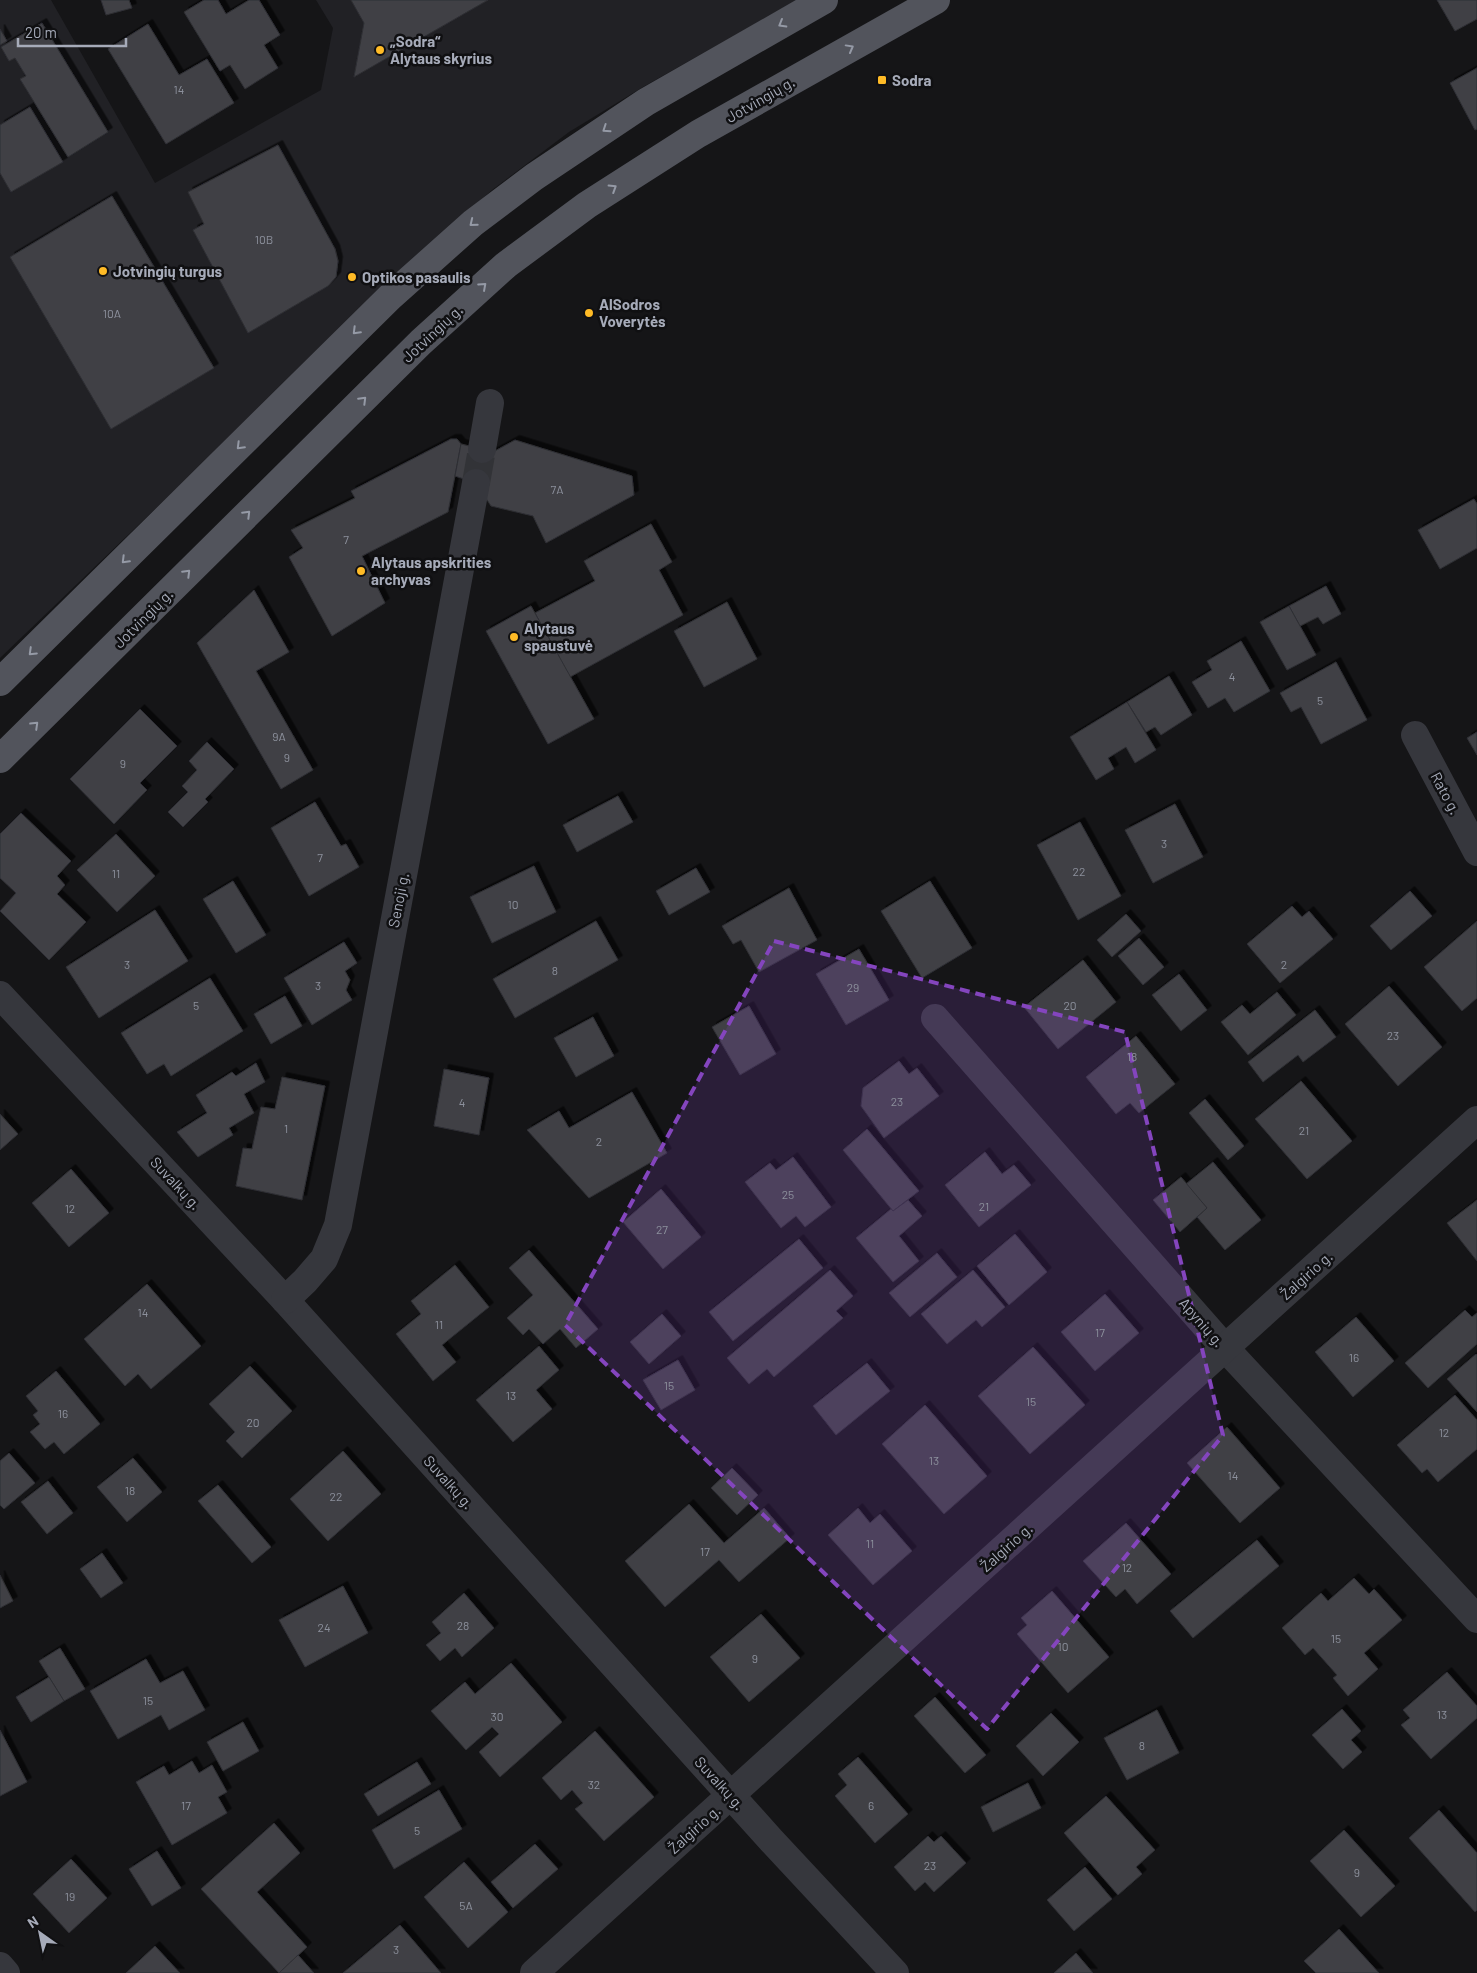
<svg xmlns="http://www.w3.org/2000/svg" width="1477" height="1973" viewBox="0 0 1477 1973" font-family="Barlow,sans-serif">
<style>
.built{fill:#212125}
.building{fill:#3f4045;stroke:#2f2f34;filter:url(#shadow)}
.lines{fill:none;stroke-linecap:round;stroke-linejoin:round}
.minor-tunnel{stroke:#323337;stroke-width:28;stroke-dasharray:28 14;stroke-linecap:butt}
.minor{stroke:#36373d;stroke-width:28}
.major{stroke:#52545c;stroke-width:28}
.oneway{stroke:#959aa6}
.marked{fill:#8445be;fill-opacity:0.2;stroke:#8445be;stroke-width:4;stroke-dasharray:10 6;stroke-linejoin:round}
.poi-dot{fill:#ffbb26;stroke:#101012;stroke-width:2}
.labels{text-anchor:middle;dominant-baseline:central;stroke-width:5;stroke-linejoin:round;paint-order:stroke}
.number-label{font-size:12px;fill:#8c909c}
.poi-label{font-size:15px;font-weight:bold;fill:#a6abb9;stroke:#101012;text-anchor:start}
.street-label{font-size:15px;fill:#a6abb9;stroke:#101012}
</style>
<defs>
<filter id="shadow"><feDropShadow dx="4.5" dy="-4.5" stdDeviation="0" flood-color="#0009"/></filter>
</defs>
<rect width="100%" height="100%" fill="#151517"/>
<!-- built -->
<polygon class="built" points="0,0 51,0 155,183 321,90 333,28 316,0 797,0 643,87 569,132 492,190 433,242 0,658"/>
<!-- building -->
<g class="building">
<polygon points="101,0 129,0 132,8 106,15"/>
<polygon points="204,0 218,0 226,14 249,0 259,0 280,35 264,45 278,68 245,89 230,65 220,71 184,12"/>
<polygon points="351,0 488,0 354,77 364,23"/>
<polygon points="1437,0 1477,0 1477,19 1455,31"/>
<polygon points="42,23 108,132 68,157 20,79 26,76 15,58 9,61 1,47"/>
<polygon points="148,24 179,75 207,59 234,103 166,144 108,49"/>
<polygon points="0,29 7,41 0,45"/>
<polygon points="1477,68 1477,129 1475,130 1450,83"/>
<polygon points="30,107 63,162 11,192 0,173 0,125"/>
<polygon points="278,145 335,249 338,261 336,277 328,286 248,333 193,230 204,224 188,192"/>
<polygon points="112,196 214,368 111,429 10,257"/>
<polygon points="451,439 457,439 461,444 448,512 362,556 385,603 332,636 289,557 303,548 291,530 355,498 351,491"/>
<polygon points="515,440 632,476 634,495 546,543 533,516 491,506 476,483 455,476 461,444 493,452"/>
<polygon points="1474,499 1477,504 1477,548 1440,569 1418,530"/>
<polygon points="651,524 672,562 659,570 683,615 570,677 535,613 595,581 584,561"/>
<polygon points="1326,586 1341,614 1323,624 1318,617 1300,626 1289,606"/>
<polygon points="254,590 289,652 256,671 313,770 281,789 197,643"/>
<polygon points="727,602 757,659 704,687 674,631"/>
<polygon points="531,606 594,719 548,744 486,631"/>
<polygon points="1289,606 1316,655 1287,670 1260,622"/>
<polygon points="1241,641 1270,691 1234,712 1225,698 1208,708 1192,682 1212,670 1207,661"/>
<polygon points="1336,662 1367,720 1321,744 1301,707 1291,712 1280,693"/>
<polygon points="1169,676 1192,715 1161,735 1155,727 1146,732 1127,702"/>
<polygon points="1127,702 1156,750 1135,763 1126,747 1108,758 1114,769 1096,780 1070,737"/>
<polygon points="140,709 177,746 140,783 147,790 114,824 70,779"/>
<polygon points="1477,732 1477,755 1467,738"/>
<polygon points="207,742 234,769 205,799 208,802 183,827 168,812 188,792 182,786 197,770 189,761"/>
<polygon points="618,796 633,822 577,852 563,825"/>
<polygon points="315,802 341,846 346,844 359,867 309,896 271,828"/>
<polygon points="1175,804 1203,857 1153,883 1125,830"/>
<polygon points="21,813 71,861 57,876 65,885 57,894 86,922 49,960 0,911 16,893 0,878 0,834"/>
<polygon points="1080,822 1121,896 1078,920 1037,845"/>
<polygon points="116,834 155,876 117,912 77,870"/>
<polygon points="534,866 556,912 492,943 470,897"/>
<polygon points="696,868 710,892 669,915 656,891"/>
<polygon points="233,881 266,935 236,953 203,899"/>
<polygon points="930,881 972,948 922,978 881,911"/>
<polygon points="789,888 817,940 759,972 741,940 733,944 722,926"/>
<polygon points="1410,891 1432,916 1391,950 1370,926"/>
<polygon points="1292,906 1302,917 1309,911 1333,939 1280,983 1247,944"/>
<polygon points="155,910 188,961 99,1018 66,967"/>
<polygon points="1126,914 1141,931 1112,957 1097,940"/>
<polygon points="596,921 618,960 515,1018 493,979"/>
<polygon points="1477,921 1477,998 1462,1011 1424,967"/>
<polygon points="1139,938 1164,967 1143,985 1118,956"/>
<polygon points="344,942 357,963 345,971 350,980 346,990 352,1000 312,1025 284,978"/>
<polygon points="859,949 889,1000 846,1025 816,974"/>
<polygon points="1083,960 1116,1002 1058,1049 1024,1007"/>
<polygon points="1179,974 1207,1010 1181,1031 1152,995"/>
<polygon points="210,978 243,1031 171,1076 164,1064 147,1074 121,1033"/>
<polygon points="1389,986 1442,1047 1398,1086 1345,1024"/>
<polygon points="1277,992 1296,1015 1248,1055 1221,1022 1242,1005 1250,1014"/>
<polygon points="285,996 302,1026 271,1044 254,1014"/>
<polygon points="749,1006 776,1054 740,1075 712,1027"/>
<polygon points="1315,1010 1336,1037 1303,1062 1298,1055 1263,1082 1248,1062"/>
<polygon points="593,1017 614,1056 576,1077 554,1038"/>
<polygon points="1136,1036 1175,1084 1139,1113 1130,1103 1116,1114 1086,1077"/>
<polygon points="899,1061 909,1074 917,1068 939,1096 884,1138 861,1106 863,1088"/>
<polygon points="256,1063 265,1082 244,1094 254,1113 229,1128 233,1135 198,1157 177,1132 207,1113 196,1095 232,1072 236,1076"/>
<polygon points="444,1069 489,1078 479,1135 434,1126"/>
<polygon points="282,1077 325,1086 302,1200 236,1186 243,1148 252,1149 261,1107 275,1109"/>
<polygon points="1301,1081 1352,1141 1307,1179 1255,1119"/>
<polygon points="632,1092 667,1153 589,1198 527,1130 559,1111 569,1128"/>
<polygon points="1205,1099 1244,1146 1228,1160 1189,1113"/>
<polygon points="0,1114 18,1134 0,1150"/>
<polygon points="867,1129 919,1191 893,1211 843,1150"/>
<polygon points="985,1152 1002,1174 1014,1165 1031,1185 979,1227 945,1185"/>
<polygon points="793,1157 831,1207 805,1227 796,1216 781,1228 745,1182 770,1163 776,1170"/>
<polygon points="1213,1162 1261,1220 1225,1250 1197,1217 1207,1208 1186,1184"/>
<polygon points="71,1169 109,1213 69,1247 32,1203"/>
<polygon points="1181,1177 1207,1208 1180,1232 1153,1200"/>
<polygon points="661,1189 701,1237 663,1269 623,1222"/>
<polygon points="908,1200 922,1216 899,1236 919,1261 893,1282 856,1238 891,1209 893,1211"/>
<polygon points="1477,1200 1477,1261 1447,1223"/>
<polygon points="1015,1234 1047,1272 1009,1305 977,1266"/>
<polygon points="799,1239 823,1268 733,1341 709,1312"/>
<polygon points="529,1250 598,1329 576,1348 560,1329 543,1344 529,1329 523,1335 507,1318 533,1295 509,1268"/>
<polygon points="937,1253 957,1277 910,1317 889,1293"/>
<polygon points="455,1265 489,1307 442,1345 456,1362 433,1381 396,1334 421,1314 411,1301"/>
<polygon points="830,1270 853,1296 836,1311 843,1318 774,1377 767,1369 749,1384 727,1358"/>
<polygon points="973,1270 1005,1307 982,1327 976,1320 947,1344 921,1314"/>
<polygon points="147,1284 201,1346 151,1389 138,1374 125,1386 84,1339"/>
<polygon points="1105,1294 1139,1333 1095,1371 1061,1332"/>
<polygon points="1465,1310 1472,1317 1477,1313 1477,1344 1428,1388 1405,1363"/>
<polygon points="662,1314 681,1336 649,1364 630,1342"/>
<polygon points="1356,1317 1394,1361 1353,1397 1315,1352"/>
<polygon points="539,1346 559,1370 536,1390 552,1409 513,1442 476,1400"/>
<polygon points="1033,1347 1085,1405 1030,1454 978,1396"/>
<polygon points="1476,1354 1477,1355 1477,1412 1447,1379"/>
<polygon points="678,1360 695,1390 661,1410 643,1380"/>
<polygon points="867,1363 890,1391 836,1435 813,1406"/>
<polygon points="250,1366 292,1411 242,1458 226,1441 235,1432 209,1404"/>
<polygon points="56,1371 100,1424 64,1454 54,1442 45,1449 30,1432 40,1424 33,1415 38,1411 26,1396"/>
<polygon points="1455,1395 1477,1420 1477,1449 1438,1482 1427,1469 1422,1473 1397,1445"/>
<polygon points="925,1405 987,1476 944,1514 882,1444"/>
<polygon points="1227,1427 1280,1488 1240,1523 1187,1463"/>
<polygon points="343,1451 381,1494 328,1541 290,1499"/>
<polygon points="9,1453 35,1483 4,1509 0,1505 0,1461"/>
<polygon points="133,1458 162,1492 127,1522 97,1487"/>
<polygon points="732,1468 758,1495 737,1515 711,1488"/>
<polygon points="48,1481 73,1513 47,1534 21,1502"/>
<polygon points="218,1485 271,1547 252,1563 198,1501"/>
<polygon points="689,1504 724,1543 764,1508 790,1538 739,1582 719,1560 665,1607 625,1561"/>
<polygon points="858,1508 870,1523 880,1514 912,1551 873,1585 828,1535"/>
<polygon points="1126,1523 1171,1574 1137,1604 1125,1589 1116,1597 1083,1561"/>
<polygon points="1257,1540 1279,1566 1193,1638 1170,1611"/>
<polygon points="102,1553 123,1583 101,1598 80,1569"/>
<polygon points="0,1575 13,1601 0,1608"/>
<polygon points="1354,1578 1369,1594 1374,1589 1402,1620 1364,1653 1378,1669 1348,1696 1333,1678 1337,1675 1313,1648 1305,1655 1282,1628 1321,1593 1328,1601"/>
<polygon points="343,1586 368,1633 305,1667 279,1620"/>
<polygon points="1052,1591 1109,1657 1068,1693 1017,1634 1027,1625 1021,1618"/>
<polygon points="464,1593 494,1628 462,1657 455,1648 440,1661 426,1645 441,1633 432,1622"/>
<polygon points="761,1614 800,1658 749,1702 710,1657"/>
<polygon points="60,1648 85,1689 64,1701 39,1661"/>
<polygon points="146,1659 160,1683 183,1671 205,1710 169,1730 161,1715 118,1739 90,1691"/>
<polygon points="511,1663 562,1722 500,1777 479,1752 499,1734 492,1727 466,1750 431,1711 465,1682 475,1694"/>
<polygon points="1447,1672 1477,1706 1477,1718 1431,1759 1401,1725 1410,1718 1403,1710"/>
<polygon points="49,1677 64,1701 31,1722 16,1697"/>
<polygon points="935,1697 986,1755 965,1773 914,1716"/>
<polygon points="1342,1709 1361,1731 1351,1740 1362,1752 1343,1769 1312,1735"/>
<polygon points="1157,1710 1179,1753 1127,1780 1104,1738"/>
<polygon points="1051,1713 1079,1742 1043,1776 1016,1746"/>
<polygon points="243,1722 259,1751 223,1771 207,1742"/>
<polygon points="0,1730 27,1782 0,1796"/>
<polygon points="595,1731 654,1797 604,1841 575,1809 583,1803 572,1790 561,1800 542,1778"/>
<polygon points="858,1757 908,1814 875,1843 835,1796 847,1785 838,1774"/>
<polygon points="192,1761 199,1773 212,1765 227,1792 218,1797 227,1813 172,1845 136,1782 164,1766 169,1775"/>
<polygon points="417,1762 431,1784 378,1816 364,1794"/>
<polygon points="1028,1783 1041,1808 993,1832 981,1807"/>
<polygon points="439,1790 462,1829 394,1869 372,1830"/>
<polygon points="1106,1796 1155,1850 1136,1867 1142,1874 1118,1895 1064,1833"/>
<polygon points="1439,1810 1477,1853 1477,1910 1475,1912 1409,1838"/>
<polygon points="274,1823 300,1853 257,1892 307,1947 279,1973 201,1889"/>
<polygon points="1344,1830 1395,1886 1361,1917 1310,1861"/>
<polygon points="928,1836 934,1842 941,1836 966,1863 934,1892 925,1882 915,1891 894,1867"/>
<polygon points="535,1844 558,1869 513,1908 491,1882"/>
<polygon points="157,1851 181,1888 152,1906 129,1869"/>
<polygon points="71,1859 107,1898 69,1933 33,1894"/>
<polygon points="464,1862 508,1912 468,1948 424,1897"/>
<polygon points="1085,1867 1112,1899 1074,1931 1047,1900"/>
<polygon points="400,1925 441,1973 343,1973"/>
<polygon points="1339,1929 1379,1973 1316,1973 1304,1961"/>
<polygon points="155,1946 180,1973 126,1973"/>
<polygon points="1076,1953 1093,1973 1054,1973"/>
<polygon points="298,1955 314,1973 279,1973"/>
</g>
<g class="lines">
<!-- minor-tunnel -->
<polyline class="minor-tunnel" points="476,483 482,449"/>
<!-- minor -->
<g class="minor">
<polyline points="482,449 490,403"/>
<polyline points="1415,735 1477,852"/>
<polyline points="0,995 285,1300 771,1840 895,1973"/>
<polyline points="935,1018 1225,1348 1477,1619"/>
<polyline points="285,1300 305,1281 324,1259 338,1225 476,483"/>
<polyline points="0,1966 6,1973"/>
<polyline points="534,1973 1477,1120"/>
</g>
<!-- major -->
<g class="major">
<polyline points="0,682 390,297 473,223 534,177 646,102 824,0"/>
<polyline points="0,759 421,342 506,265 587,205 698,134 936,0"/>
</g>
</g>
<!-- one-way arrows -->
<defs><path id="oneway-chevron" d="M-2-3.5L2.5 0L-2 3.5" fill="none" stroke-width="1.6" stroke-linecap="round" stroke-linejoin="round" transform="scale(1.25)"/></defs>
<g class="oneway">
<use href="#oneway-chevron" transform="translate(782 24) rotate(150)"/>
<use href="#oneway-chevron" transform="translate(850 48) rotate(-29)"/>
<use href="#oneway-chevron" transform="translate(606 129) rotate(146)"/>
<use href="#oneway-chevron" transform="translate(613 188) rotate(-32)"/>
<use href="#oneway-chevron" transform="translate(473 223) rotate(141)"/>
<use href="#oneway-chevron" transform="translate(483 286) rotate(-42)"/>
<use href="#oneway-chevron" transform="translate(356 331) rotate(135)"/>
<use href="#oneway-chevron" transform="translate(363 400) rotate(-45)"/>
<use href="#oneway-chevron" transform="translate(240 446) rotate(135)"/>
<use href="#oneway-chevron" transform="translate(247 514) rotate(-45)"/>
<use href="#oneway-chevron" transform="translate(125 560) rotate(135)"/>
<use href="#oneway-chevron" transform="translate(187 573) rotate(-45)"/>
<use href="#oneway-chevron" transform="translate(32 652) rotate(136)"/>
<use href="#oneway-chevron" transform="translate(35 725) rotate(-44)"/>
</g>
<!-- marked area -->
<path class="marked" d="M774,941L1125,1032L1223,1435L987,1729L565,1325Z"/>
<!-- markers -->
<g class="poi-dot">
<circle cx="380" cy="50" r="5"/>
<rect x="877" y="75" width="10" height="10" rx="2.5"/>
<circle cx="103" cy="271" r="5"/>
<circle cx="352" cy="277" r="5"/>
<circle cx="589" cy="313" r="5"/>
<circle cx="361" cy="571" r="5"/>
<circle cx="514" cy="637" r="5"/>
</g>
<g class="labels">
<!-- number labels -->
<g class="number-label">
<text x="179" y="89">14</text>
<text x="264" y="239">10B</text>
<text x="112" y="313">10A</text>
<text x="557" y="489">7A</text>
<text x="346" y="539">7</text>
<text x="1232" y="676">4</text>
<text x="1320" y="700">5</text>
<text x="279" y="736">9A</text>
<text x="287" y="757">9</text>
<text x="123" y="763">9</text>
<text x="1164" y="843">3</text>
<text x="320" y="857">7</text>
<text x="1079" y="871">22</text>
<text x="116" y="873">11</text>
<text x="513" y="904">10</text>
<text x="127" y="964">3</text>
<text x="1284" y="964">2</text>
<text x="555" y="970">8</text>
<text x="318" y="985">3</text>
<text x="853" y="987">29</text>
<text x="196" y="1005">5</text>
<text x="1070" y="1005">20</text>
<text x="1393" y="1035">23</text>
<text x="1132" y="1056">18</text>
<text x="897" y="1101">23</text>
<text x="462" y="1102">4</text>
<text x="286" y="1128">1</text>
<text x="1304" y="1130">21</text>
<text x="599" y="1141">2</text>
<text x="788" y="1194">25</text>
<text x="984" y="1206">21</text>
<text x="70" y="1208">12</text>
<text x="662" y="1229">27</text>
<text x="143" y="1312">14</text>
<text x="439" y="1324">11</text>
<text x="1100" y="1332">17</text>
<text x="1354" y="1357">16</text>
<text x="669" y="1385">15</text>
<text x="511" y="1395">13</text>
<text x="1031" y="1401">15</text>
<text x="63" y="1413">16</text>
<text x="253" y="1422">20</text>
<text x="1444" y="1432">12</text>
<text x="934" y="1460">13</text>
<text x="1233" y="1475">14</text>
<text x="130" y="1490">18</text>
<text x="336" y="1496">22</text>
<text x="870" y="1543">11</text>
<text x="705" y="1551">17</text>
<text x="1127" y="1567">12</text>
<text x="463" y="1625">28</text>
<text x="324" y="1627">24</text>
<text x="1336" y="1638">15</text>
<text x="1063" y="1646">10</text>
<text x="755" y="1658">9</text>
<text x="148" y="1700">15</text>
<text x="1442" y="1714">13</text>
<text x="497" y="1716">30</text>
<text x="1142" y="1745">8</text>
<text x="594" y="1784">32</text>
<text x="186" y="1805">17</text>
<text x="871" y="1805">6</text>
<text x="417" y="1830">5</text>
<text x="930" y="1865">23</text>
<text x="1357" y="1872">9</text>
<text x="70" y="1896">19</text>
<text x="466" y="1905">5A</text>
<text x="396" y="1949">3</text>
</g>
<!-- poi labels -->
<g class="poi-label">
<text x="390" y="41">„Sodra“<tspan x="390" dy="17">Alytaus skyrius</tspan></text>
<text x="892" y="80">Sodra</text>
<text x="113" y="271">Jotvingių turgus</text>
<text x="362" y="277">Optikos pasaulis</text>
<text x="599" y="304">AlSodros<tspan x="599" dy="17">Voverytės</tspan></text>
<text x="371" y="562">Alytaus apskrities<tspan x="371" dy="17">archyvas</tspan></text>
<text x="524" y="628">Alytaus<tspan x="524" dy="17">spaustuvė</tspan></text>
</g>
<!-- street labels -->
<g class="street-label">
<text transform="translate(760 99) rotate(-30)">Jotvingių g.</text>
<text transform="translate(432 333) rotate(-43)">Jotvingių g.</text>
<text transform="translate(143 618) rotate(-45)">Jotvingių g.</text>
<text transform="translate(1446 793) rotate(62)">Rato g.</text>
<text transform="translate(398 900) rotate(-79)">Senoji g.</text>
<text transform="translate(176 1183) rotate(47)">Suvalkų g.</text>
<text transform="translate(1306 1275) rotate(-42)">Žalgirio g.</text>
<text transform="translate(1202 1322) rotate(49)">Apynių g.</text>
<text transform="translate(449 1482) rotate(48)">Suvalkų g.</text>
<text transform="translate(1006 1547) rotate(-42)">Žalgirio g.</text>
<text transform="translate(720 1783) rotate(48)">Suvalkų g.</text>
<text transform="translate(694 1829) rotate(-42)">Žalgirio g.</text>
</g>
</g>
<!-- north arrow -->
<g transform="translate(40 1933) rotate(327)" stroke="#101012" stroke-width="4" paint-order="stroke">
<path d="M0-4L9 19L0 12L-9 19Z" fill="#a6abb9"/>
<text y="-8" font-size="14" font-weight="bold" text-anchor="middle" fill="#a6abb9">N</text>
</g>
<!-- scale -->
<path d="M18 38v8h108v-8" fill="none" stroke="#a6abb9" stroke-width="2.5"/>
<text x="25" y="38" font-size="15" fill="#a6abb9" stroke="#101012" stroke-width="4" paint-order="stroke">20 m</text>
</svg>
